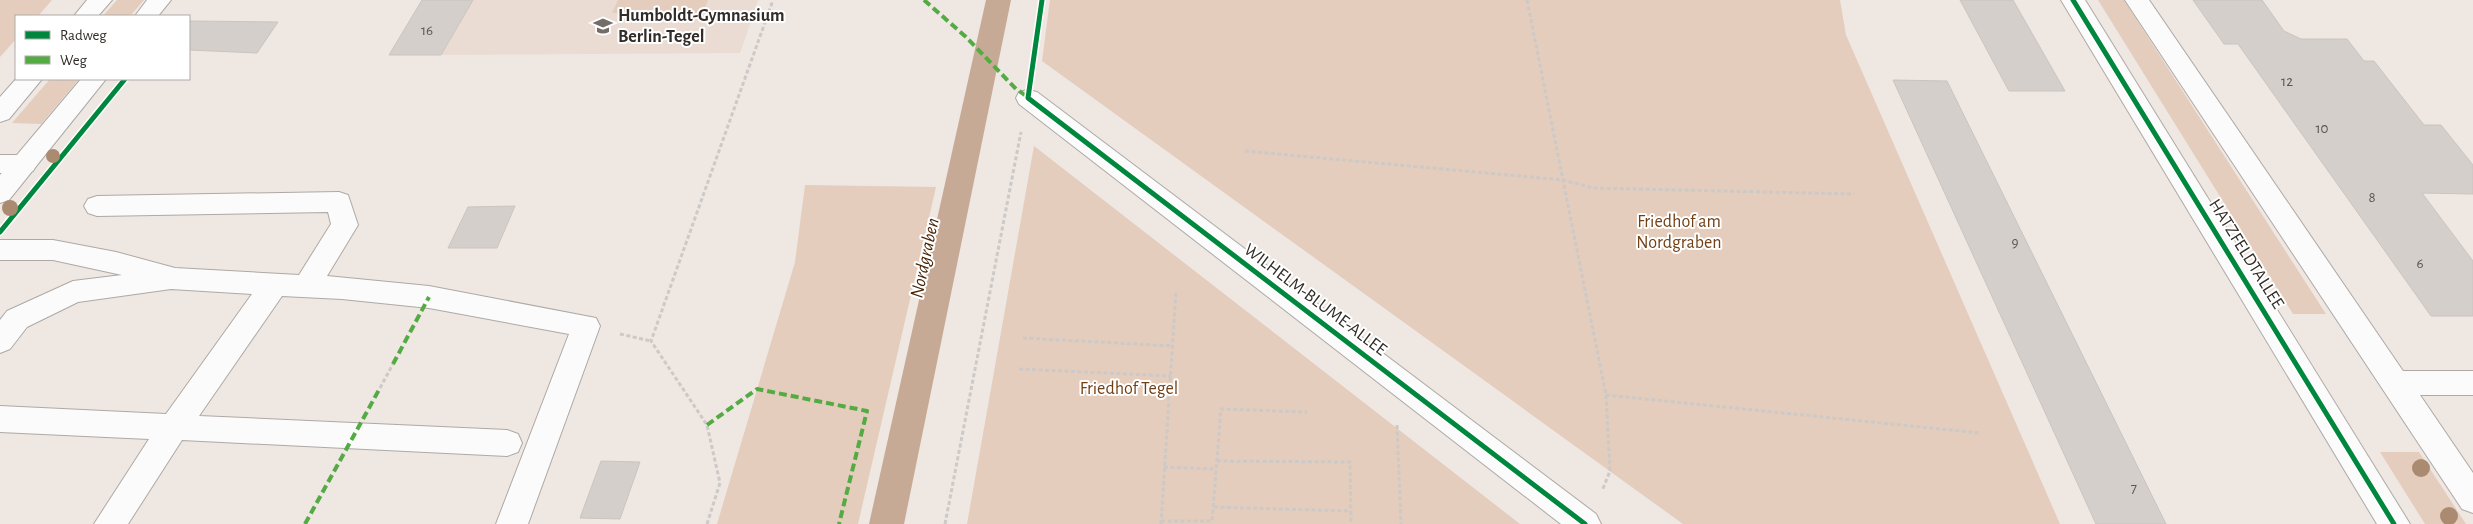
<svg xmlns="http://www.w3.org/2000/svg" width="2473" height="524" viewBox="0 0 2473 524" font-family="'Alegreya Sans',sans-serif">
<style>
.built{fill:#eadbd3}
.green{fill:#e5cdbd}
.water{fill:#c7aa96}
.building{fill:#d5cfcb;stroke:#cac4c0}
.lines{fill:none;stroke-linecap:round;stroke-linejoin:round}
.minor-casing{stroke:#aea9a6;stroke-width:2}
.major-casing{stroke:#aea9a6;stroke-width:2}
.path{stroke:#ccc9c7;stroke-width:3;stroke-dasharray:4 2.5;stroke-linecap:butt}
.minor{fill:#fcfbfb;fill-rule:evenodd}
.major{fill:#fcfbfb;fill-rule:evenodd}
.quiet{stroke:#54ab44;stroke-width:4;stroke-dasharray:8 4;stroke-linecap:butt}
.cycleway-casing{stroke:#fff;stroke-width:8}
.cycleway{stroke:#00873e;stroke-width:5}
.tree{fill:#aa8b71}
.labels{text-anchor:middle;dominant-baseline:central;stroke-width:4;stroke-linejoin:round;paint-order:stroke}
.number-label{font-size:15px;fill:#5b5652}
.poi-label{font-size:18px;font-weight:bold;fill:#312c28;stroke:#fff;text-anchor:start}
.park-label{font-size:18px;fill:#723f15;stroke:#fff}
.street-label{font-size:18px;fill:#312c28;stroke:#fff}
.water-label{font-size:19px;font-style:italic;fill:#482202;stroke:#fff}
</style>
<rect width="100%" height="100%" fill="#eee7e2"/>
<!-- built -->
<polygon class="built" points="473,0 758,0 740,53 441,55"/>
<!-- green -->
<g class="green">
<polygon points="0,0 52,0 38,16 16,16 16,39 0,57"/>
<polygon points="117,0 144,0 130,16 103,16"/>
<polygon points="618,0 708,0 703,13 612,13"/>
<polygon points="1050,0 1840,0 1846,35 2060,524 1683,524 1042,61"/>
<polygon points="2098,0 2124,0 2326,314 2293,314"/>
<polygon points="50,79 79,79 41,124 12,123"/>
<polygon points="1034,146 1520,524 967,524"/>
<polygon points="805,185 936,187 858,524 717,524 795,262"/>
<polygon points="2380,452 2419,452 2466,524 2425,524"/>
</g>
<!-- water -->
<polygon class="water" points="986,0 1011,0 904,524 869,524"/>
<!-- building -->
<g class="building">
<polygon points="422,0 473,0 441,55 389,55"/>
<polygon points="1960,0 2013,0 2065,91 2009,91"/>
<polygon points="2193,0 2262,0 2284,31 2301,39 2347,39 2364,61 2374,61 2424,125 2441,125 2473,165 2473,194 2422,193 2473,261 2473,316 2431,316 2238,44 2224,44"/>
<polygon points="189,21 278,22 257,53 189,50"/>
<polygon points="1893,80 1947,81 2166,524 2096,524"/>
<polygon points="515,206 497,248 448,248 468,207"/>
<polygon points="601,461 640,462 620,519 580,518"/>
</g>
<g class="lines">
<!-- minor casing -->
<g class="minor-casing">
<g id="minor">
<polygon points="2061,0 2085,0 2410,524 2377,524"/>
<polygon points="2125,0 2149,0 2403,371 2473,371 2473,395 2420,395 2473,473 2473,513 2462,509"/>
<polygon points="1028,90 1037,92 1596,514 1601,524 1561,524 1019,104 1016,98 1019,92"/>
<polygon points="0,155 24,155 33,157 37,164 33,171 24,173 0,173"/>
<polygon points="339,192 348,195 358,225 327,276 429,286 596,318 600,326 528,524 496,524 569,334 429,308 342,299 282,296 199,416 507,430 518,434 522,443 518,452 507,456 182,440 128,524 94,524 149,439 0,432 0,406 166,414 252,294 171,289 78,302 27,327 10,349 0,353 0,320 7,311 73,281 122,275 53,260 0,260 0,240 53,240 116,252 175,268 299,275 331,224 328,212 97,216 88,213 84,206 88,199 97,196"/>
</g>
</g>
<!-- major casing -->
<g class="major-casing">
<g id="major">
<polygon points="87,0 112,0 98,16 74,16"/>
<polygon points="147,0 171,0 158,16 135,16"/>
<polygon points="16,79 42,79 9,119 0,122 0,97"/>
<polygon points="81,79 106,79 9,200 0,203 0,175"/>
</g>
</g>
<!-- path -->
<g class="path">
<polyline points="1527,0 1606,395 1610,471 1602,491"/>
<polyline points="1245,151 1563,180 1593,188 1854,194"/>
<polyline points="620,334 651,341"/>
<polyline points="1023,338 1173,346"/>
<polyline points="1019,369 1171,376"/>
<polyline points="380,388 393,364"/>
<polyline points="1606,395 1980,433"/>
<polyline points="1397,425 1401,524"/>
<polyline points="1217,461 1350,462 1351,524"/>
<polyline points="1164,467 1216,469"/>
<polyline points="1214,507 1350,511"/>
<polyline points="1161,521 1212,521 1221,409 1307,412"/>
<polyline points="707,524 720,483 707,425 651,341 773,0"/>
<polyline points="945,524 1021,132"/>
<polyline points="1161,524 1176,291"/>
</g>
<!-- minor -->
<use href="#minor" class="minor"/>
<!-- major -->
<use href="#major" class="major"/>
<!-- quiet -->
<g class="quiet">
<polyline points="924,0 966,37 1016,89 1028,97"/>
<polyline points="393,364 429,297"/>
<polyline points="707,425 757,389 867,411 839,524"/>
<polyline points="305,524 380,388"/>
</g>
<!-- cycleway casing -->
<g class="cycleway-casing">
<g id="cycleway">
<polyline points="1042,0 1028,98 1585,524"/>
<polyline points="2073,0 2394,524"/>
<polyline points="0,232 125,79"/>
</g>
</g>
<!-- cycleway -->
<use href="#cycleway" class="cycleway"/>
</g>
<!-- trees -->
<g class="tree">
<circle cx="53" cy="156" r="7"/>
<circle cx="10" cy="208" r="8"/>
<circle cx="2421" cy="468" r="9"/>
<circle cx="2449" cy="516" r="9"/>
</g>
<!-- icons -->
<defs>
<g id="school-bare" transform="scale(1.5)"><path d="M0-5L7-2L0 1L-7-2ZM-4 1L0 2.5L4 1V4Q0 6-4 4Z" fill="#736d69" stroke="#fff" stroke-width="2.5" paint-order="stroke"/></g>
</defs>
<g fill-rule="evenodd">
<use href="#school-bare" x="603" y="26"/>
</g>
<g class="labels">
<!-- number labels -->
<g class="number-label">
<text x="427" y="30">16</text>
<text x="2287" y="81">12</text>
<text x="2322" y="128">10</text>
<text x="2372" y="197">8</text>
<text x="2015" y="242">9</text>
<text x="2420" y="263">6</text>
<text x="2134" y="488">7</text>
</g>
<!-- poi labels -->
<g class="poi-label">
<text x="618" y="16">Humboldt-Gymnasium<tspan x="618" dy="21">Berlin-Tegel</tspan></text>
</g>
<!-- park labels -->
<g class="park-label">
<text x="1679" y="222">Friedhof am<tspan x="1679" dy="21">Nordgraben</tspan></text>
<text x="1129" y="389">Friedhof Tegel</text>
</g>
<!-- street labels -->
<g class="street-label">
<text transform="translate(2246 254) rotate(58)">HATZFELDTALLEE</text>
<text transform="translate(1315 300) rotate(37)">WILHELM-BLUME-ALLEE</text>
</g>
<!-- water labels -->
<g class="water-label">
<text transform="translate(925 258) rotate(-78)">Nordgraben</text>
</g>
</g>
<!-- legend -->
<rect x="15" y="15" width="175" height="65" fill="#ffffff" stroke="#adaba9"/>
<rect x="25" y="31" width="25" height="8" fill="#00873e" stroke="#adaba9"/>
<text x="60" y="40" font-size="15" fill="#312c28">Radweg</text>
<rect x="25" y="56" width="25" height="8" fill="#54ab44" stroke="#adaba9"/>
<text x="60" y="65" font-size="15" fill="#312c28">Weg</text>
</svg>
